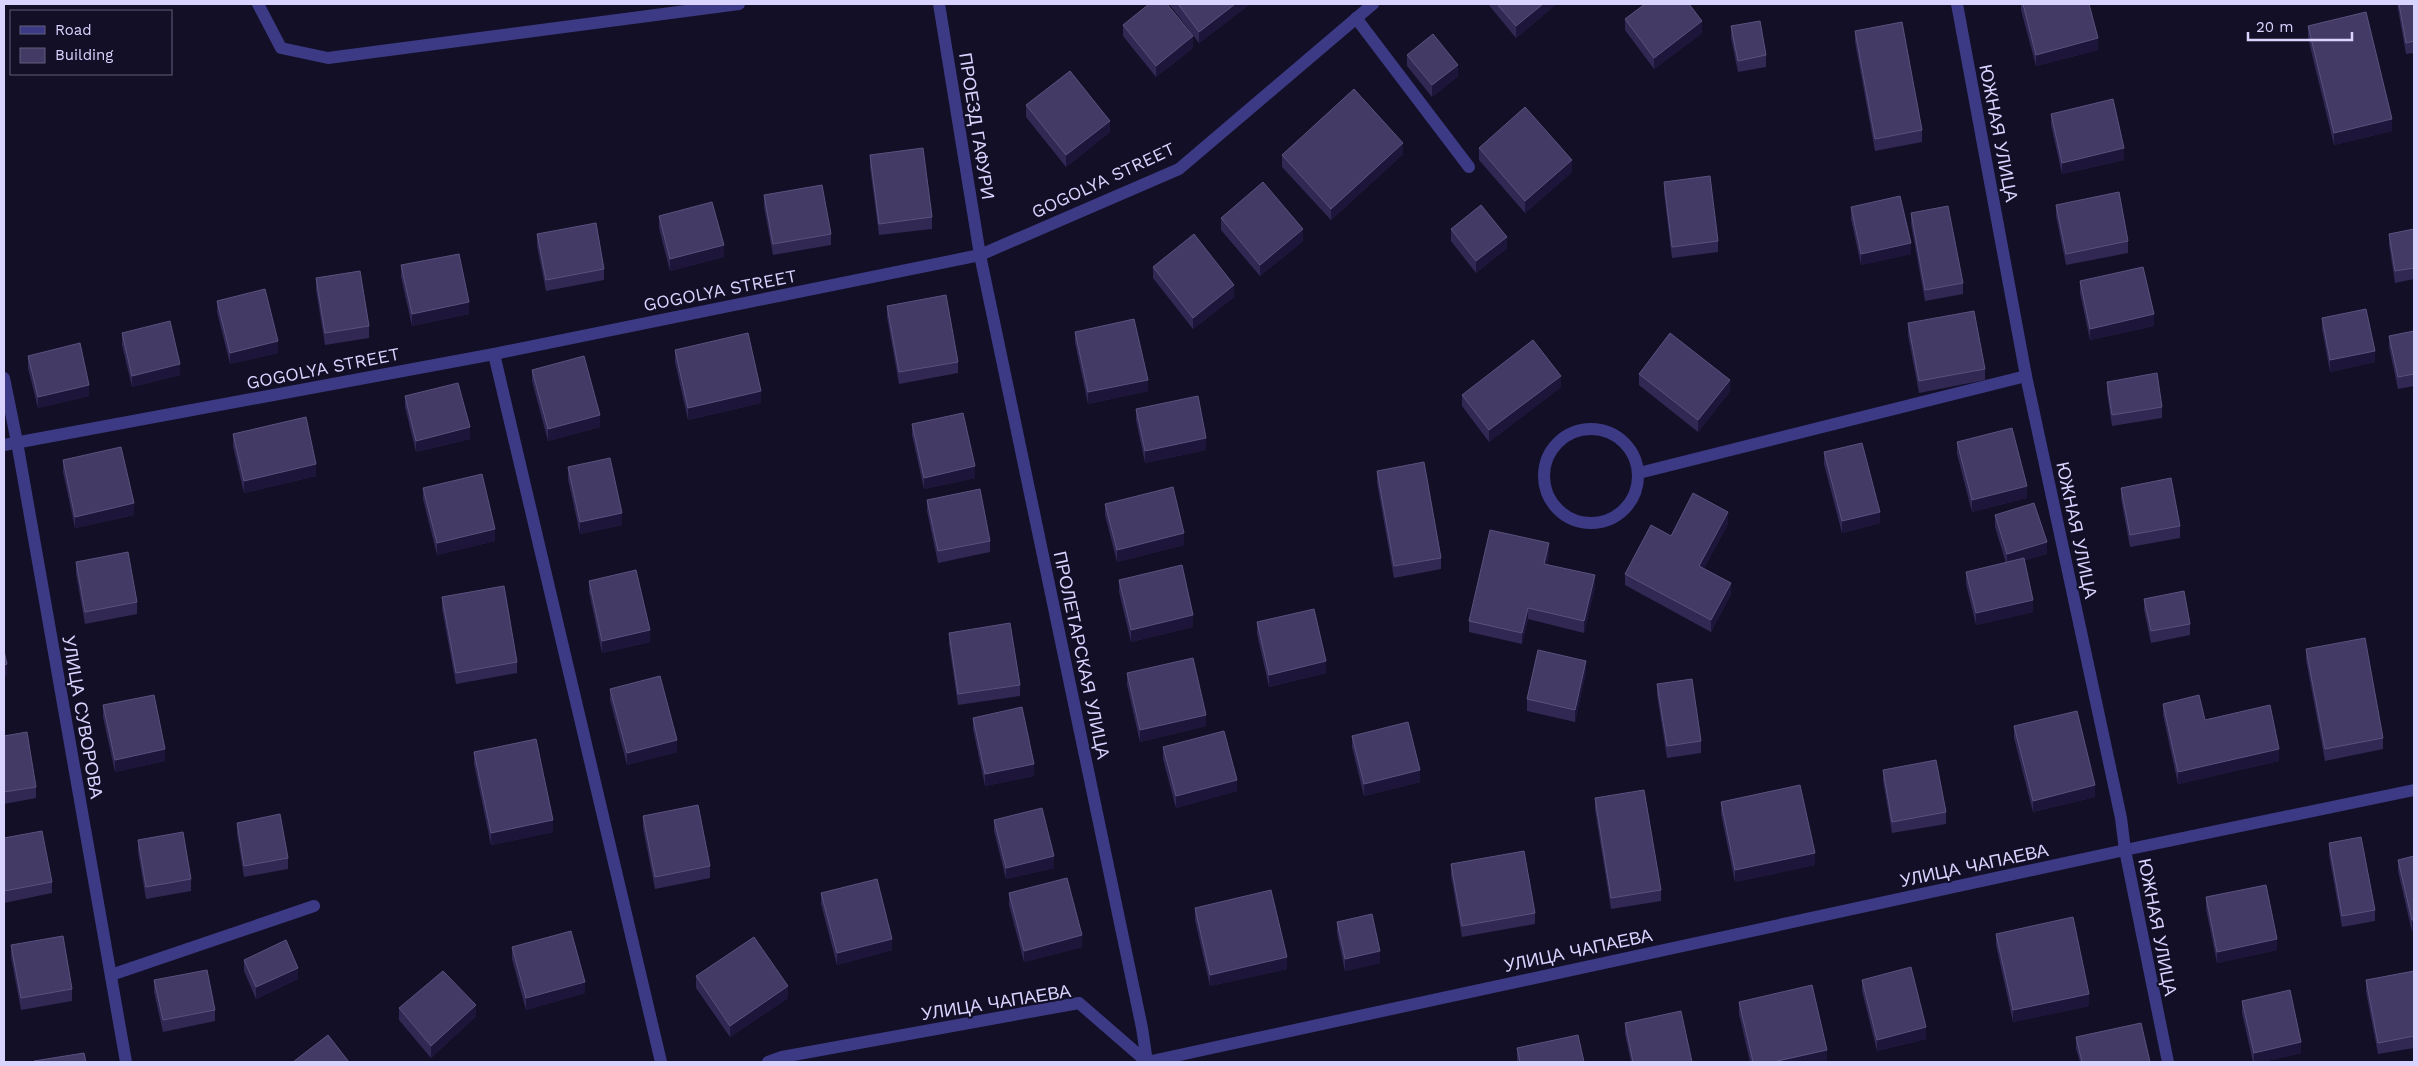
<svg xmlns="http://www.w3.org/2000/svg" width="2418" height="1066" viewBox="0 0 2418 1066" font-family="'Work Sans',sans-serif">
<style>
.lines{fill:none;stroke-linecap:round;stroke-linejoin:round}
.service{stroke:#3d3a85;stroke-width:12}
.minor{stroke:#3d3a85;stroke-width:12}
.wall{fill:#312854}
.shaded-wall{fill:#1d163a}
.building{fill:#433a66;stroke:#5a527e}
.labels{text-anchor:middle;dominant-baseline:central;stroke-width:4.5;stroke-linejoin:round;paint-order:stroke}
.street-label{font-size:18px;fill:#d9d4ff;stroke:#130f26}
</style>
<rect width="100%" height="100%" fill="#130f26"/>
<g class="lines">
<!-- service -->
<g class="service">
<polyline points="258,4 281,48 328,58 739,4"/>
<polyline points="1356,18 1469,167"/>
<circle cx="1591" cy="476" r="47"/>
<polyline points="1639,473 2026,376"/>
</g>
<!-- minor -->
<g class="minor">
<polyline points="939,4 980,255 1142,1028 1147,1062"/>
<polyline points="1957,4 2026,376 2121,818 2125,850 2168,1062"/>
<polyline points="494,354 661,1062"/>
<polyline points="4,378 17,442 126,1062"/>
<polyline points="4,445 494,354 980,255 1179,169 1373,4"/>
<polyline points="111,975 314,906"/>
<polyline points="768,1062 782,1057 1079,1003 1147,1062"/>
<polyline points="1147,1062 2125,850 2414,790"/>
</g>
</g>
<!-- wall -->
<g class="wall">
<polygon points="1169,4 1250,4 1199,43"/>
<polygon points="1488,4 1555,4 1555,5 1516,38"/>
<polygon points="2021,4 2089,4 2098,50 2036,66 2021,10"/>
<polygon points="2397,4 2414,4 2414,53 2406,54"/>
<polygon points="1625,19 1702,33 1654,69 1625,30"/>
<polygon points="1123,25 1193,48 1156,77 1123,36"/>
<polygon points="1731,26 1766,55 1766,67 1738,72 1731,38"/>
<polygon points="2308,26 2392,131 2334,145 2308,38"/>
<polygon points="1855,31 1922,130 1922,142 1875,151 1855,42"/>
<polygon points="1407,55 1458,76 1432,97 1407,66"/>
<polygon points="1026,105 1110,132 1066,167 1026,117"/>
<polygon points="2051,114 2124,160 2062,174 2051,125"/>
<polygon points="1479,148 1572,172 1525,213 1479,160"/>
<polygon points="1403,154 1331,220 1282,167 1282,155"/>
<polygon points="870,155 932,217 932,229 879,235 870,167"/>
<polygon points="1664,182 1718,241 1718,252 1672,258 1664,193"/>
<polygon points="764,195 831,234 831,245 773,255 764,207"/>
<polygon points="2056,205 2128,241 2128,253 2066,265 2056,216"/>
<polygon points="1851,207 1911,254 1861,265 1851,219"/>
<polygon points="1911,213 1963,283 1963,294 1925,301 1911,224"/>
<polygon points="659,216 724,257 670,271 659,228"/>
<polygon points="1221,218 1303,241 1260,276 1221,230"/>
<polygon points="1451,229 1507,248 1476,273 1451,241"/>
<polygon points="2414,229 2414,279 2395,283 2389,245 2389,234"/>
<polygon points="537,234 604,269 604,280 546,291 537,246"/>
<polygon points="401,265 469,314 412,326 401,277"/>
<polygon points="1153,267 1234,297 1193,329 1153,278"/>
<polygon points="316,278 369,326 369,338 325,345 316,290"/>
<polygon points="2080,281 2154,326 2090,340 2080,293"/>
<polygon points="217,301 278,353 230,364 217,312"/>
<polygon points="887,306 958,362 958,373 899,384 887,317"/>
<polygon points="2322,318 2375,362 2330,372 2322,329"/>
<polygon points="1908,323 1985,369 1985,380 1919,393 1908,335"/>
<polygon points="2414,331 2414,386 2398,389 2389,347 2389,336"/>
<polygon points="1075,332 1148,391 1088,404 1075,343"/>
<polygon points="122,333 180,375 132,387 122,345"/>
<polygon points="675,350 761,403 688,420 675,362"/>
<polygon points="28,356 89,396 38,408 28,368"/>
<polygon points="532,370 600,427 548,441 532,381"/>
<polygon points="1639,374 1730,391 1698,432 1639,385"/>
<polygon points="2107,382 2162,407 2162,418 2112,426 2107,393"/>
<polygon points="1561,387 1489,442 1462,406 1462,395"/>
<polygon points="405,396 470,439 416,452 405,407"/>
<polygon points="1136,409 1206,450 1145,463 1136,420"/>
<polygon points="912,424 975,478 924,489 912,435"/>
<polygon points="233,434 316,476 244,493 233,446"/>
<polygon points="1957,442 2027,498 1972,512 1957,454"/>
<polygon points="1824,452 1880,523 1842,533 1824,464"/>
<polygon points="63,460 134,515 75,528 63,472"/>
<polygon points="568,467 622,525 580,534 568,479"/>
<polygon points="1377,471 1441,558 1441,569 1394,578 1377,483"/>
<polygon points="423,488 495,541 437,555 423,499"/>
<polygon points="2121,488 2180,526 2180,538 2130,547 2121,499"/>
<polygon points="927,500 990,541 990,552 938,563 927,511"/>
<polygon points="1105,504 1184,545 1117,562 1105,515"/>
<polygon points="1995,515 2047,554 2024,560 2033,612 1976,625 1966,584 1966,572 2006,563 1995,527"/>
<polygon points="1728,524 1704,568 1731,594 1711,632 1625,585 1625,574 1671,536"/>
<polygon points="1549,555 1547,564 1595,587 1584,633 1528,619 1522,644 1469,632 1469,621"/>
<polygon points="76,562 137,602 137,614 85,624 76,574"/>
<polygon points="1119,580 1193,627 1131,642 1119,592"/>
<polygon points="589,581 650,642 602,653 589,592"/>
<polygon points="442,597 517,662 517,673 456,684 442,609"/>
<polygon points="2144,599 2190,624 2190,635 2151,643 2144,610"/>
<polygon points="1257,622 1326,673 1269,687 1257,634"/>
<polygon points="949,633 1020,685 1020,696 958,705 949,644"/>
<polygon points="2306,649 2383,738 2383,749 2325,761 2306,660"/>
<polygon points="1586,672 1575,722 1527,711 1527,699"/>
<polygon points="1127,673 1206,726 1140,742 1127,685"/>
<polygon points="1657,684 1701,741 1701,753 1667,758 1657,695"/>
<polygon points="610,689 677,752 627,765 610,700"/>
<polygon points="2163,704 2205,720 2279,761 2178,784 2163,715"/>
<polygon points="103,705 165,761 115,772 103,717"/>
<polygon points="973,718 1034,776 985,786 973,729"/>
<polygon points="2014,726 2095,797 2033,812 2014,738"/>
<polygon points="4,736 36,787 36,798 4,804"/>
<polygon points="1352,736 1420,782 1364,796 1352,747"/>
<polygon points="1163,747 1237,791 1176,808 1163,759"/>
<polygon points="474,752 553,832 491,845 474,764"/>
<polygon points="1883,770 1946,812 1946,824 1892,833 1883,781"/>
<polygon points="1595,798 1661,890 1661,901 1611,909 1595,810"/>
<polygon points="1721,802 1815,865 1735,882 1721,814"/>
<polygon points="643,816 710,866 710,878 655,889 643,828"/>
<polygon points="994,820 1054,868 1006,879 994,831"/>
<polygon points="237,823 288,858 288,869 244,877 237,834"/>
<polygon points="4,838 52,882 52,893 4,903"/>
<polygon points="138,840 191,879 191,891 146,899 138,852"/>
<polygon points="2329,843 2375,910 2375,921 2342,927 2329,855"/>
<polygon points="2414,856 2414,932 2412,932 2398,871 2398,860"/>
<polygon points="1451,864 1535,913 1535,924 1462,937 1451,876"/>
<polygon points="821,893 892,950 837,965 821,904"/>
<polygon points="1009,893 1082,947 1024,962 1009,905"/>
<polygon points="2206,897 2277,950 2217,963 2206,909"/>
<polygon points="1195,908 1287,969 1210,986 1195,920"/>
<polygon points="1337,922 1380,963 1345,971 1337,933"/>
<polygon points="1996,934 2089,1006 2013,1022 1996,945"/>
<polygon points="11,945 72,989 72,1001 21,1010 11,957"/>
<polygon points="512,947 585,993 526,1010 512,959"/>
<polygon points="244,960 298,979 256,999 244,971"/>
<polygon points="2414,971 2414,1048 2378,1054 2366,992 2366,980"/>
<polygon points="696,976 788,998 730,1037 696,988"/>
<polygon points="154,980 215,1010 215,1021 163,1032 154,992"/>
<polygon points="1862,980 1926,1039 1877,1051 1862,991"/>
<polygon points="2242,1001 2301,1053 2263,1062 2253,1062 2242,1013"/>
<polygon points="1739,1002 1827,1061 1822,1062 1750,1062 1739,1014"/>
<polygon points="399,1008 476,1016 431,1058 399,1020"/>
<polygon points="1625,1023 1692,1062 1631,1062 1625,1034"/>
<polygon points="2076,1037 2150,1062 2080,1062 2076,1049"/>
<polygon points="1517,1048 1584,1062 1517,1062"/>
</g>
<!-- shaded-wall -->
<g class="shaded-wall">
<polygon points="1235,4 1250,4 1199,43 1199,32"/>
<polygon points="1543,4 1555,4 1555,5 1516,38 1516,26"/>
<polygon points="1702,21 1702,33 1654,69 1654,58"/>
<polygon points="1193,36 1193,48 1156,77 1156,66"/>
<polygon points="2098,38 2098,50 2036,66 2036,55"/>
<polygon points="1458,65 1458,76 1432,97 1432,85"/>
<polygon points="2392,119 2392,131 2334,145 2334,133"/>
<polygon points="1110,121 1110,132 1066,167 1066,155"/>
<polygon points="1403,143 1403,154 1331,220 1331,209"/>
<polygon points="2124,148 2124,160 2062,174 2062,163"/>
<polygon points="1572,160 1572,172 1525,213 1525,201"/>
<polygon points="1303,229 1303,241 1260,276 1260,265"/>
<polygon points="1507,237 1507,248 1476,273 1476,261"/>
<polygon points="1911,243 1911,254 1861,265 1861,254"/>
<polygon points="724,245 724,257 670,271 670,259"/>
<polygon points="1234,285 1234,297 1193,329 1193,318"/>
<polygon points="469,302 469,314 412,326 412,314"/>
<polygon points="2154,314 2154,326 2090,340 2090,329"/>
<polygon points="278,341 278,353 230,364 230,353"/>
<polygon points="2375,351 2375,362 2330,372 2330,360"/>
<polygon points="180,364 180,375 132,387 132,376"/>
<polygon points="1561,376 1561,387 1489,442 1489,430"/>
<polygon points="1148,380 1148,391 1088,404 1088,392"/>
<polygon points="1730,380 1730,391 1698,432 1698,420"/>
<polygon points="89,385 89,396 38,408 38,397"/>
<polygon points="761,391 761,403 688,420 688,408"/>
<polygon points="600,415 600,427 548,441 548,429"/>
<polygon points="470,427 470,439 416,452 416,441"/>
<polygon points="1206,438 1206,450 1145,463 1145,451"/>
<polygon points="316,464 316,476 244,493 244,481"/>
<polygon points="975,466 975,478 924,489 924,478"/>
<polygon points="2027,486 2027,498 1972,512 1972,500"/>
<polygon points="134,503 134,515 75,528 75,517"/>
<polygon points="1728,512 1728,524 1699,577 1699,566"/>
<polygon points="1880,512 1880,523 1842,533 1842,521"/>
<polygon points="622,513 622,525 580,534 580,522"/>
<polygon points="495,529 495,541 437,555 437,543"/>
<polygon points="1184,533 1184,545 1117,562 1117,550"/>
<polygon points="2047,542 2047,554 2007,566 2007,554"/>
<polygon points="1549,543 1549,555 1544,575 1544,564"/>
<polygon points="1595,575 1595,587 1584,633 1584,621"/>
<polygon points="1731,583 1731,594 1711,632 1711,620"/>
<polygon points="2033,600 2033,612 1976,625 1976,613"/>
<polygon points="1528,608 1528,619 1522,644 1522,633"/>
<polygon points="1193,615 1193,627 1131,642 1131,630"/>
<polygon points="650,630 650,642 602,653 602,641"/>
<polygon points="1326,661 1326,673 1269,687 1269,675"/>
<polygon points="1586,661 1586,672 1575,722 1575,710"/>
<polygon points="7,664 7,676 4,677 4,665"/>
<polygon points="1206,715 1206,726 1140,742 1140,730"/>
<polygon points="677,740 677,752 627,765 627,753"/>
<polygon points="165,749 165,761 115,772 115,760"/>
<polygon points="2279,749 2279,761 2178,784 2178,772"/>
<polygon points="1034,764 1034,776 985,786 985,774"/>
<polygon points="1420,770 1420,782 1364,796 1364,784"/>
<polygon points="1237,780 1237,791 1176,808 1176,796"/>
<polygon points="2095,785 2095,797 2033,812 2033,801"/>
<polygon points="553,820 553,832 491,845 491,833"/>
<polygon points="1815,853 1815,865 1735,882 1735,870"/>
<polygon points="1054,856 1054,868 1006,879 1006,868"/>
<rect x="2412" y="920" width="2" height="12"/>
<polygon points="1082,935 1082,947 1024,962 1024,951"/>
<polygon points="892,939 892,950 837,965 837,953"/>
<polygon points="2277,939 2277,950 2217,963 2217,952"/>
<polygon points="1380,951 1380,963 1345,971 1345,959"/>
<polygon points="1287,957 1287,969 1210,986 1210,975"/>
<polygon points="298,968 298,979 256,999 256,987"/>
<polygon points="585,982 585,993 526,1010 526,998"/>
<polygon points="788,986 788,998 730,1037 730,1026"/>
<polygon points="2089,994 2089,1006 2013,1022 2013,1010"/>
<polygon points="476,1005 476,1016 431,1058 431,1046"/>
<polygon points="1926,1027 1926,1039 1877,1051 1877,1040"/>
<polygon points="2301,1042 2301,1053 2263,1062 2254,1062 2254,1053"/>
<polygon points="1827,1050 1827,1061 1822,1062 1773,1062"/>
</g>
<!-- building -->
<g class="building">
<polygon points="1149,4 1167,4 1193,36 1156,66 1123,25"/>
<polygon points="1178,4 1235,4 1199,32"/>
<polygon points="1497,4 1543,4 1516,26"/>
<polygon points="1645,4 1689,4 1702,21 1654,58 1625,19"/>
<polygon points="2023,4 2089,4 2098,38 2036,55"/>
<polygon points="2399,4 2414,4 2414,41 2406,43"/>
<polygon points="2366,12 2392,119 2334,133 2308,26"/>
<polygon points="1760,21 1766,55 1738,61 1731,26"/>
<polygon points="1902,22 1922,130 1875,139 1855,31"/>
<polygon points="1433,34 1458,65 1432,85 1407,55"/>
<polygon points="1070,71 1110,121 1066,155 1026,105"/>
<polygon points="1354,89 1403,143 1331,209 1282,155"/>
<polygon points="2113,99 2124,148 2062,163 2051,114"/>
<polygon points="1525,107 1572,160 1525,201 1479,148"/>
<polygon points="923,148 932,217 879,224 870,155"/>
<polygon points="1710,176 1718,241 1672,247 1664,182"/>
<polygon points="1263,182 1303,229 1260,265 1221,218"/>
<polygon points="822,185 831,234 773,244 764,195"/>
<polygon points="2119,192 2128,241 2066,254 2056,205"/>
<polygon points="1900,196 1911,243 1861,254 1851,207"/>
<polygon points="712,202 724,245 670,259 659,216"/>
<polygon points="1481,205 1507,237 1476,261 1451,229"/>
<polygon points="1948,206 1963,283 1925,290 1911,213"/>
<polygon points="596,223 604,269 546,280 537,234"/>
<polygon points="2414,229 2414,268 2395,271 2389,234"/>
<polygon points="1194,234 1234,285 1193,318 1153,267"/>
<polygon points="459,254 469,302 412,314 401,265"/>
<polygon points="2143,267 2154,314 2090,329 2080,281"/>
<polygon points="360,271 369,326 325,333 316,278"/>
<polygon points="265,289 278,341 230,353 217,301"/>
<polygon points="946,295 958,362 899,372 887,306"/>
<polygon points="2366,309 2375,351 2330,360 2322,318"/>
<polygon points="1974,311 1985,369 1919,381 1908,323"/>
<polygon points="1134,319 1148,380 1088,392 1075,332"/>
<polygon points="170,321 180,364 132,376 122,333"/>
<polygon points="2414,331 2414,374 2398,377 2389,336"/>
<polygon points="748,333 761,391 688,408 675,350"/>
<polygon points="1670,333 1730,380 1698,420 1639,374"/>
<polygon points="1533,340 1561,376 1489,430 1462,395"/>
<polygon points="80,343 89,385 38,397 28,356"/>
<polygon points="584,356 600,415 548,429 532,370"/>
<polygon points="2157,373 2162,407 2112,415 2107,382"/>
<polygon points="458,383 470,427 416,441 405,396"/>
<polygon points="1198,396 1206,438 1145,451 1136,409"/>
<polygon points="963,413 975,466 924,478 912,424"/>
<polygon points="306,417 316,464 244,481 233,434"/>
<polygon points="2012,428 2027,486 1972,500 1957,442"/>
<polygon points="1862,443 1880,512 1842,521 1824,452"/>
<polygon points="121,447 134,503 75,517 63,460"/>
<polygon points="610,458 622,513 580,522 568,467"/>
<polygon points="1424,462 1441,558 1394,566 1377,471"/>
<polygon points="482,474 495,529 437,543 423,488"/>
<polygon points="2171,478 2180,526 2130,535 2121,488"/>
<polygon points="1173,487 1184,533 1117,550 1105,504"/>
<polygon points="980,489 990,541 938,551 927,500"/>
<polygon points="1693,493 1728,512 1699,566 1731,583 1711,620 1625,574 1651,525 1671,536"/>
<polygon points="2034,503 2047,542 2007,554 1995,515"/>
<polygon points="1490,530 1549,543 1544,564 1595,575 1584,621 1528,608 1522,633 1469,621"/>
<polygon points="128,552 137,602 85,612 76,562"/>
<polygon points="2024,558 2033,600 1976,613 1966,572"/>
<polygon points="1182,565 1193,615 1131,630 1119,580"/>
<polygon points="636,570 650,630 602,641 589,581"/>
<polygon points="504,586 517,662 456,673 442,597"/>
<polygon points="2184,591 2190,624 2151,631 2144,599"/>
<polygon points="1314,609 1326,661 1269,675 1257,622"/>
<polygon points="1010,623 1020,685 958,694 949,633"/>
<polygon points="2365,638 2383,738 2325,749 2306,649"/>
<polygon points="1538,650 1586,661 1575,710 1527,699"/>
<polygon points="4,651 7,664 4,665"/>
<polygon points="1193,658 1206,715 1140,730 1127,673"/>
<polygon points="660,676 677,740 627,753 610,689"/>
<polygon points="1692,679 1701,741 1667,746 1657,684"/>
<polygon points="154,695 165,749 115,760 103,705"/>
<polygon points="2199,695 2205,720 2270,705 2279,749 2178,772 2163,704"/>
<polygon points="1022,707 1034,764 985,774 973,718"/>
<polygon points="2077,711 2095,785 2033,801 2014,726"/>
<polygon points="1408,722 1420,770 1364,784 1352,736"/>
<polygon points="1224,731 1237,780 1176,796 1163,747"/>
<polygon points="27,732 36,787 4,792 4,736"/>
<polygon points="536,739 553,820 491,833 474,752"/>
<polygon points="1936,760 1946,812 1892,822 1883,770"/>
<polygon points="1800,785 1815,853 1735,870 1721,802"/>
<polygon points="1644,790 1661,890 1611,898 1595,798"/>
<polygon points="698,805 710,866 655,877 643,816"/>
<polygon points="1042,808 1054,856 1006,868 994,820"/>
<polygon points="280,814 288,858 244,866 237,823"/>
<polygon points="42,831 52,882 4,891 4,838"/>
<polygon points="183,832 191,879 146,887 138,840"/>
<polygon points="2361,837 2375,910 2342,916 2329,843"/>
<polygon points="1524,851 1535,913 1462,926 1451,864"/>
<polygon points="2414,856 2414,920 2412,920 2398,860"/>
<polygon points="1067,878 1082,935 1024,951 1009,893"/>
<polygon points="877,879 892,939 837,953 821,893"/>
<polygon points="2266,885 2277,939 2217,952 2206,897"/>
<polygon points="1271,890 1287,957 1210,975 1195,908"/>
<polygon points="1372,914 1380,951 1345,959 1337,922"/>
<polygon points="2073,917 2089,994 2013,1010 1996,934"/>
<polygon points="571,931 585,982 526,998 512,947"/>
<polygon points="63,936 72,989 21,998 11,945"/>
<polygon points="754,937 788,986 730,1026 696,976"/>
<polygon points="286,940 298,968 256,987 244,960"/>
<polygon points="1911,967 1926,1027 1877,1040 1862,980"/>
<polygon points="207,970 215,1010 163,1020 154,980"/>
<polygon points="443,971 476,1005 431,1046 399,1008"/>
<polygon points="2414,971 2414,1036 2378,1043 2366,980"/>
<polygon points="1812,985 1827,1050 1773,1062 1753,1062 1739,1002"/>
<polygon points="2290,990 2301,1042 2254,1053 2242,1001"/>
<polygon points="1681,1011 1692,1062 1633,1062 1625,1023"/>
<polygon points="2141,1023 2150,1062 2082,1062 2076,1037"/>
<polygon points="328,1035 349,1062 293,1062"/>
<polygon points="1578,1035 1584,1062 1520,1062 1517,1048"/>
<polygon points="84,1053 86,1062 34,1062 34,1061"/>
</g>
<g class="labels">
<!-- street labels -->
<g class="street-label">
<text transform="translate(977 126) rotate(81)">ПРОЕЗД ГАФУРИ</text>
<text transform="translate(1999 133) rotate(79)">ЮЖНАЯ УЛИЦА</text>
<text transform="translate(1103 180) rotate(-25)">GOGOLYA STREET</text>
<text transform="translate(720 290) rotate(-11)">GOGOLYA STREET</text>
<text transform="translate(323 368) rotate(-11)">GOGOLYA STREET</text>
<text transform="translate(2077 530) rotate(78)">ЮЖНАЯ УЛИЦА</text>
<text transform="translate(1082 655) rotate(78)">ПРОЛЕТАРСКАЯ УЛИЦА</text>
<text transform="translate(83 717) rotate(80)">УЛИЦА СУВОРОВА</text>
<text transform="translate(1974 865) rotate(-12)">УЛИЦА ЧАПАЕВА</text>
<text transform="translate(2158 927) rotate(79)">ЮЖНАЯ УЛИЦА</text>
<text transform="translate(1578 950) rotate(-12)">УЛИЦА ЧАПАЕВА</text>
<text transform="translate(996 1002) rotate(-9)">УЛИЦА ЧАПАЕВА</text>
</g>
</g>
<!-- border -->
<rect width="2418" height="1066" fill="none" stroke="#d9d4ff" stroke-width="10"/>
<!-- legend -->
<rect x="10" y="10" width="162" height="65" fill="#130f26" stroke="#625e7d"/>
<rect x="20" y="26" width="25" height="8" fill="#3d3a85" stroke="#625e7d"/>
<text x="55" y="35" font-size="15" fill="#d9d4ff">Road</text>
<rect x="20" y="48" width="25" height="15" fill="#433a66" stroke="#625e7d"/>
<text x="55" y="60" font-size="15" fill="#d9d4ff">Building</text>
<!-- scale -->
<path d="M2248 32v8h104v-8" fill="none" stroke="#d9d4ff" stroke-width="2.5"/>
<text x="2256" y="32" font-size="15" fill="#d9d4ff" stroke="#130f26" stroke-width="4" paint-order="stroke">20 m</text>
</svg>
